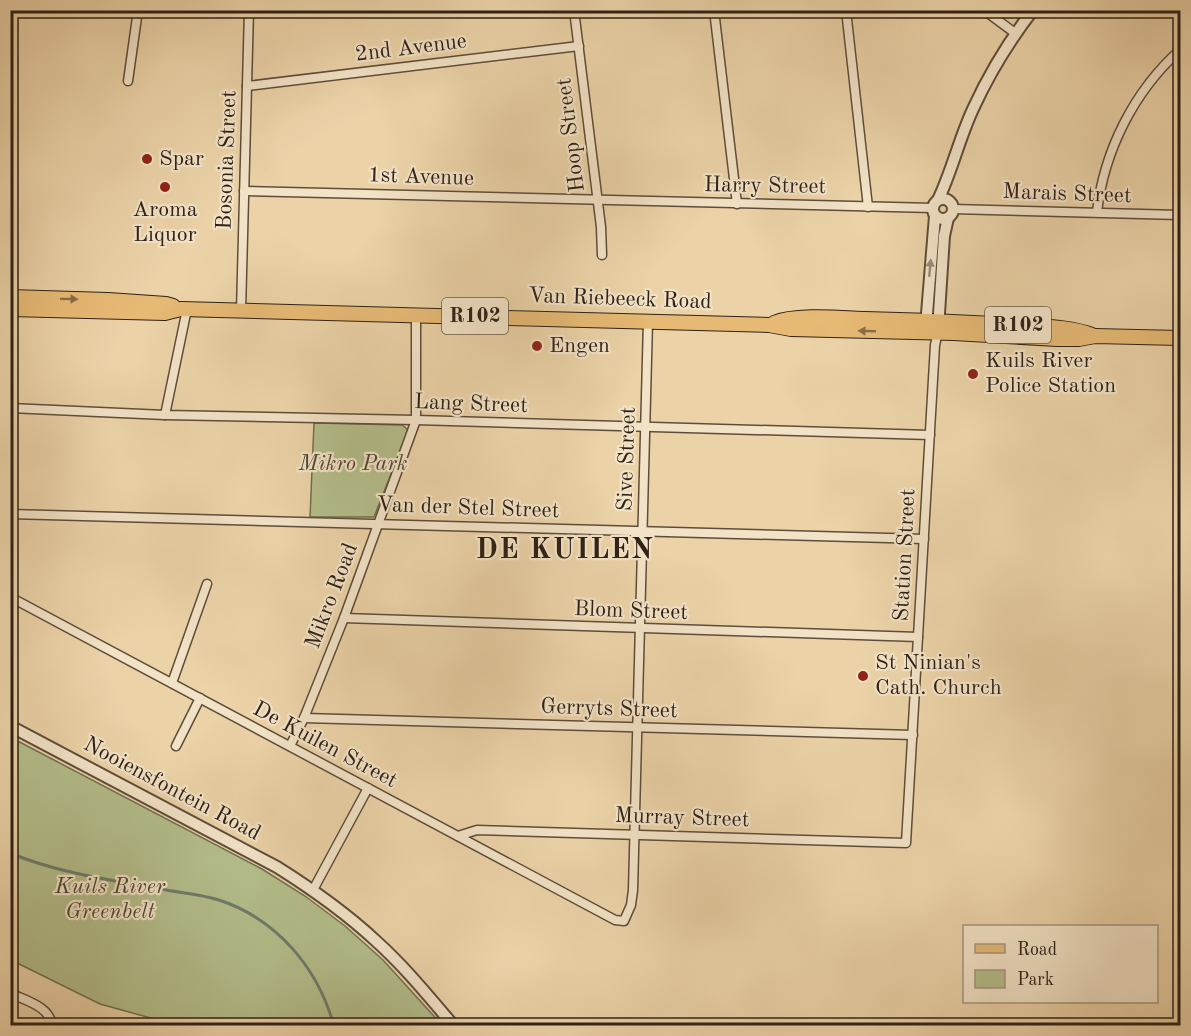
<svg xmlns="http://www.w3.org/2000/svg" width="1191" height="1036" viewBox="0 0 1191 1036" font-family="'Old Standard TT',serif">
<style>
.green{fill:#b3bd8a;stroke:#716f50;stroke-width:1.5}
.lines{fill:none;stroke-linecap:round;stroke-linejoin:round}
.stream{stroke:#6f7c6b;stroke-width:3}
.minor-casing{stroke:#5e4d3b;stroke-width:11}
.tertiary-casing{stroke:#5e4d3b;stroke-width:14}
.primary-casing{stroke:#2f2117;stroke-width:16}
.minor{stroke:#f2e2c6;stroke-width:8}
.tertiary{stroke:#f2e2c6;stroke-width:10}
.primary{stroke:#e6b974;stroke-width:14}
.oneway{fill:#9a8b77}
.oneway2{fill:#8a6d46}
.poi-dot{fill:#8f2418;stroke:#f2e2c6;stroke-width:2}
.labels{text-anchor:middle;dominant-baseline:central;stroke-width:4.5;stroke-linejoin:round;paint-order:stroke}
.shield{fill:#f2e2c6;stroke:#6a5b4c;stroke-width:1.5}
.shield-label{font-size:21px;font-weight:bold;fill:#2f2117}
.street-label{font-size:22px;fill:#2f2117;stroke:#f2e2c6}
.poi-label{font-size:22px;fill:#2f2117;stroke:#f2e2c6;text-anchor:start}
.park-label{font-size:22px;font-style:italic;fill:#504834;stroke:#f2e2c6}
.district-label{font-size:28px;font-weight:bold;letter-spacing:1.5px;fill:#2f2117;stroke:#f2e2c6}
</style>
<rect width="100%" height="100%" fill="#ebd2a7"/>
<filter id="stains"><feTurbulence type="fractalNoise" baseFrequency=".00333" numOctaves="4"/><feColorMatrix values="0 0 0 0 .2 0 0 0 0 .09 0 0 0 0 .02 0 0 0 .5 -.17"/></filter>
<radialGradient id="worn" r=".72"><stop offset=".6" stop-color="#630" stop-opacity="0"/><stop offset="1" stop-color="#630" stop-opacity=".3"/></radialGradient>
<!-- green -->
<g class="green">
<polygon points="314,423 402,425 407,429 407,434 374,517 310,517"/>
<polygon points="10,737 262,869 305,896 345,926 383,960 442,1025 176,1025 100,1004 11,960"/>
</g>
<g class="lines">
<!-- stream -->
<path class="stream" d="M10,853C58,873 110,880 161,889C180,893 201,894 219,900C277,919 318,968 334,1026"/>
<!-- minor casing -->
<g class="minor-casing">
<g id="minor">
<polyline points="574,10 601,227 602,255"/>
<polyline points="714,10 737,204"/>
<polyline points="846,10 868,207"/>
<polyline points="984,10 1015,33"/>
<polyline points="128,81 138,10"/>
<polyline points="247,86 579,46"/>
<polyline points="244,191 933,208"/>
<polyline points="953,209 1180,215"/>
<path d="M1097,212C1104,151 1134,91 1180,50"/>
<polyline points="241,311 249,10"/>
<polyline points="10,408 165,415 416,420 930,435"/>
<polyline points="165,415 187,309"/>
<polyline points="10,514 924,539"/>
<polyline points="10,597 615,920 624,921 631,905 633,890 648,321"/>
<polyline points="344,618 918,637"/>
<polyline points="172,683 207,584"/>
<polyline points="304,718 913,735"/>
<polyline points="176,746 200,698"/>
<polyline points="290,746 304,718 344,618 416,420 416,315"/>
<polyline points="458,836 477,830 906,843 935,345 938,332"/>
<polyline points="313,890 368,788"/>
<path d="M10,993C26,1001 50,1006 52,1026"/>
</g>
</g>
<!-- tertiary casing -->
<g class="tertiary-casing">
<g id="tertiary">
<circle cx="943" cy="209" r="10"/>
<path d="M938,200C952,171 959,139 973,109C989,74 1009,41 1033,10"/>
<polyline points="926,326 935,216"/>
<polyline points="938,329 944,236 948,218"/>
<path d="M10,726L277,867C312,889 346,913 376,941C405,967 429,997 454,1026"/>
</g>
</g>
<!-- primary casing -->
<g class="primary-casing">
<g id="primary">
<polyline points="10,297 108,300 166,304 173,306"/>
<polyline points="10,309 165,313 181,309 769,325 791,329 954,333 1057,339 1079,339 1095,336 1180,338"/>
<path d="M774,323C795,314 840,318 865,319C915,320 965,322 1015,325C1041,327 1068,326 1092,335"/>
</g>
</g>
<!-- minor -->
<use href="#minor" class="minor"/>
<!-- tertiary -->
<use href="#tertiary" class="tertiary"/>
<!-- primary -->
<use href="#primary" class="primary"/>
</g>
<!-- one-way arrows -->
<defs><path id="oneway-solid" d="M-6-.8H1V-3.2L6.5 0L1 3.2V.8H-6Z" transform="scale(1.5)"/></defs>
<use class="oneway" href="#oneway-solid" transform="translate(930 268) rotate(-85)"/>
<g class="oneway2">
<use href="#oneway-solid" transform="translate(69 299) rotate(1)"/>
<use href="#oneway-solid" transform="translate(867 331) rotate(-178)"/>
</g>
<!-- markers -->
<g class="poi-dot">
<circle cx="147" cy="159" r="6"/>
<circle cx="165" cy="187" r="6"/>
<circle cx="537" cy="346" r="6"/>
<circle cx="973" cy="374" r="6"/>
<circle cx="863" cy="676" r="6"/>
</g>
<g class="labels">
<!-- shield labels -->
<g class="shield">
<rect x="442" y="298" width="66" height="36" rx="4.5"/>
<rect x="985" y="307" width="66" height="36" rx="4.5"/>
</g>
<g class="shield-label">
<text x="475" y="316">R102</text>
<text x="1018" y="325">R102</text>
</g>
<!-- street labels -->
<g class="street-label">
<text transform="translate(411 48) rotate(-7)">2nd Avenue</text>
<text transform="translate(571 135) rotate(-97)">Hoop Street</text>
<text transform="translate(227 160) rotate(-88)">Bosonia Street</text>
<text transform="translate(421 177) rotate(2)">1st Avenue</text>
<text transform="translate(765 186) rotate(1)">Harry Street</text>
<text transform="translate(1067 194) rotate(2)">Marais Street</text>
<text transform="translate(620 299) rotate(2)">Van Riebeeck Road</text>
<text transform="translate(471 404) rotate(2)">Lang Street</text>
<text transform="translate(627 459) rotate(-88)">Sive Street</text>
<text transform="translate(468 508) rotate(2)">Van der Stel Street</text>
<text transform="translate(905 555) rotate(-87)">Station Street</text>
<text transform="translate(332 596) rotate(-69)">Mikro Road</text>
<text transform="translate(631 611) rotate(2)">Blom Street</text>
<text transform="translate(609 709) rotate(2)">Gerryts Street</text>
<text transform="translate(325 745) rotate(28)">De Kuilen Street</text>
<text transform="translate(172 789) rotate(28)">Nooiensfontein Road</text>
<text transform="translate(682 818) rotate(2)">Murray Street</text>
</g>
<!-- poi labels -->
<g class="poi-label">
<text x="159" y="159">Spar</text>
<text x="165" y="210" text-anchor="middle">Aroma<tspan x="165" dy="25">Liquor</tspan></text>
<text x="549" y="346">Engen</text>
<text x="985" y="361">Kuils River<tspan x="985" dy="25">Police Station</tspan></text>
<text x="875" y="663">St Ninian's<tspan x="875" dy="25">Cath. Church</tspan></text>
</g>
<!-- park labels -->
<g class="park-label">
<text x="353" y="464">Mikro Park</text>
<text x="110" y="887">Kuils River<tspan x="110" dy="25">Greenbelt</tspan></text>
</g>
<!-- district labels -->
<g class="district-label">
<text x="565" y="551">DE KUILEN</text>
</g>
</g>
<!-- margin -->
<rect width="1191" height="1036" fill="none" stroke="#ebd2a7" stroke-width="36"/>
<rect x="12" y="12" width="1167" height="1012" fill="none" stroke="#2f2117" stroke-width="3"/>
<rect x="18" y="18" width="1155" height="1000" fill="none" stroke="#2f2117" stroke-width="1.5"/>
<!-- legend -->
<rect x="963" y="925" width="195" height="78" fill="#f2e2c6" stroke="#a49580" stroke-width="1.5"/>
<rect x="975" y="944" width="30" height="9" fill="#e6b974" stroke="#a49580" stroke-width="1.5"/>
<text x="1017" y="955" font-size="18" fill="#2f2117">Road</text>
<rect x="975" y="970" width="30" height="18" fill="#b3bd8a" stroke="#a49580" stroke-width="1.5"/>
<text x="1017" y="985" font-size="18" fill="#2f2117">Park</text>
<rect width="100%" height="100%" filter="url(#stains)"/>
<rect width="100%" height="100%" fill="url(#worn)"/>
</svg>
